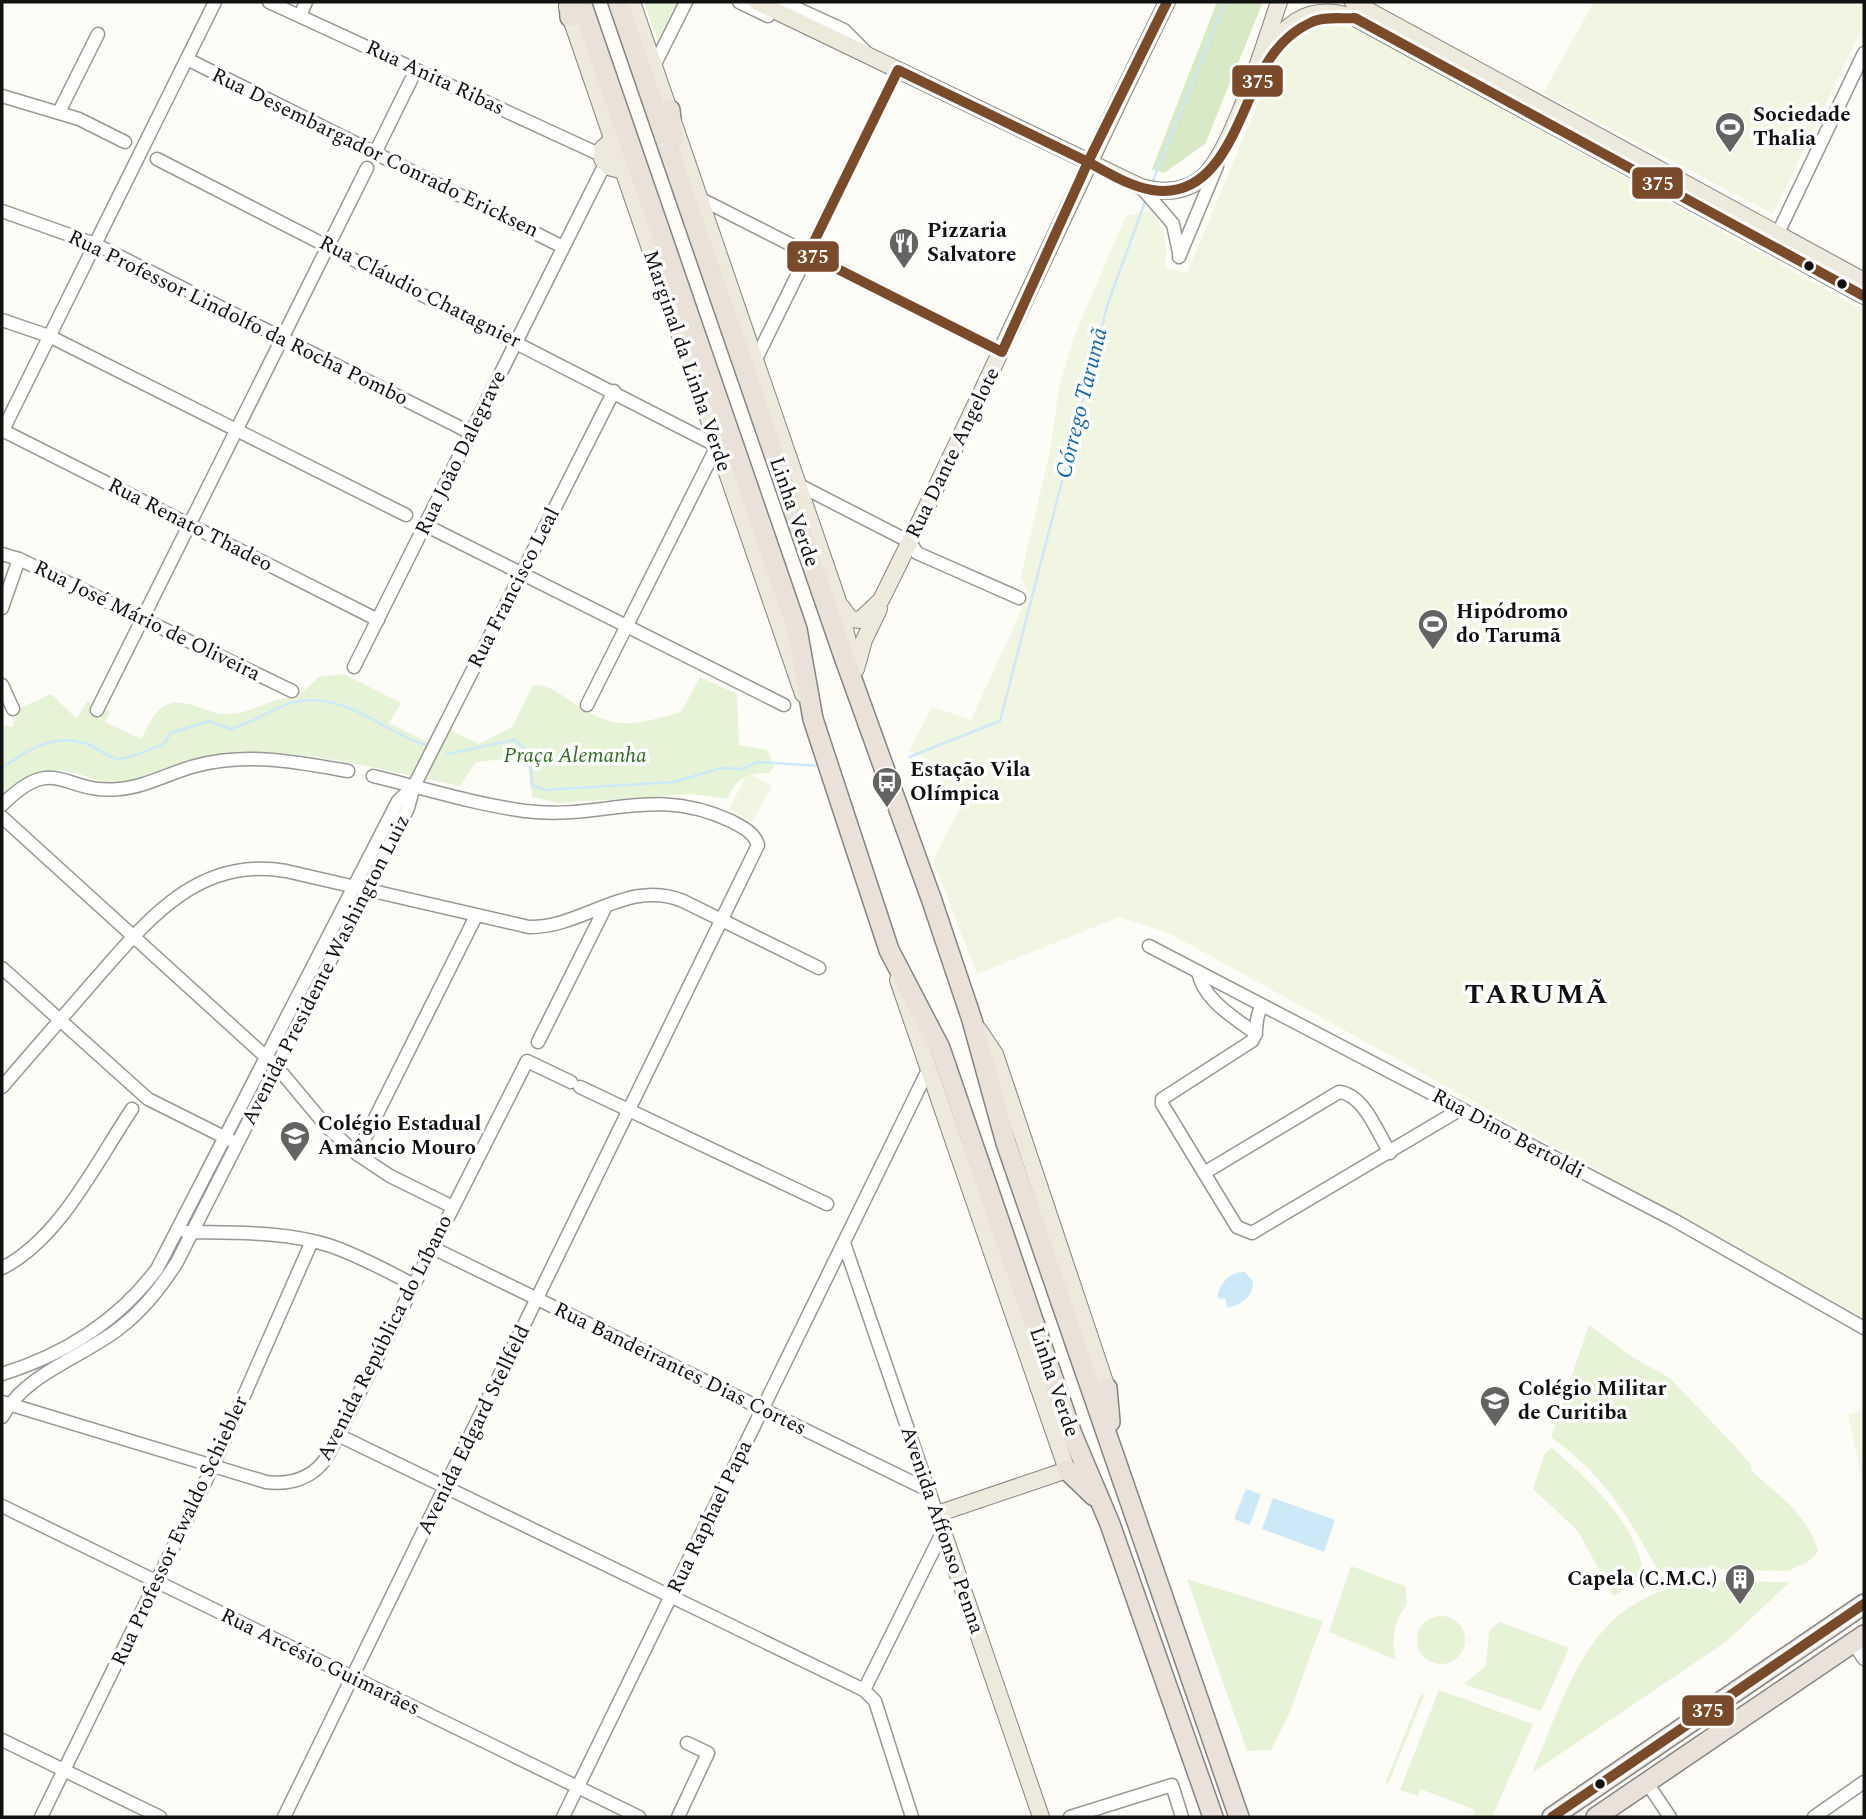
<svg xmlns="http://www.w3.org/2000/svg" width="1866" height="1819" viewBox="0 0 1866 1819" font-family="Spectral,serif">
<style>
.green{fill:#e7f3d7}
.forest{fill:#d8eac5}
.pitch{fill:#f0f6e1}
.water{fill:#cde8f7}
.lines{fill:none;stroke-linecap:round;stroke-linejoin:round}
.stream{stroke:#cde8f7;stroke-width:2.5}
.minor-casing{stroke:#979795;stroke-width:15}
.major-casing{stroke:#858482;stroke-width:18}
.highway-casing{stroke:#858482;stroke-width:22}
.minor{stroke:#fffffe;stroke-width:12}
.major{stroke:#ede9dc;stroke-width:16}
.highway{stroke:#eae1d8;stroke-width:19}
.bus-1-casing{stroke:#fff;stroke-width:16}
.bus-1{stroke:#7a4b2a;stroke-width:10}
.bus-dot{fill:#111;stroke:#fff;stroke-width:2.5}
.labels{text-anchor:middle;dominant-baseline:central;stroke-width:7;stroke-linejoin:round;paint-order:stroke}
.street-label{font-size:21px;fill:#111;stroke:#fff}
.poi-label{font-size:21px;font-weight:bold;fill:#111;stroke:#fff;text-anchor:start}
.park-label{font-size:21px;font-style:italic;fill:#2f6b1f;stroke:#fff}
.water-label{font-size:23px;font-style:italic;fill:#1768a6;stroke:#fff}
.district-label{font-size:28px;font-weight:bold;letter-spacing:2px;fill:#111;stroke:#fff}
.line-badge{stroke:#fff;stroke-width:2.5}
.badge-label{font-size:19px;text-anchor:middle;font-weight:bold;fill:#fff}
</style>
<rect width="100%" height="100%" fill="#fdfcf7"/>
<!-- green -->
<g class="green">
<polygon points="644,2 678,2 659,40 657,39"/>
<path d="M344,674L401,703L389,723L440,748L450,730L479,744L512,727L533,685C550,685 559,693 572,702C616,732 633,725 681,712L700,677L737,694L739,745L767,750L774,766L769,773C746,773 737,778 727,799L692,794L559,803L532,797L528,766L515,758L476,762L460,786C388,772 312,749 239,753C197,755 161,779 121,783C97,786 71,765 48,772C32,777 16,791 2,799V725L12,727L20,708L51,694L77,719L87,701L110,711L105,722L141,739C148,727 153,711 166,705C184,696 206,713 224,714C251,716 271,695 296,698L319,677Z"/>
<path d="M1589,1325L1634,1358L1670,1378L1733,1444L1751,1465L1752,1471C1777,1494 1810,1517 1818,1552L1809,1561L1788,1571L1695,1568L1659,1572C1626,1514 1607,1478 1551,1437Z"/>
<path d="M1552,1448C1590,1481 1640,1526 1644,1579L1613,1596L1578,1531L1533,1489L1545,1453Z"/>
<path d="M1351,1566L1405,1586L1407,1604C1393,1623 1392,1637 1396,1660L1329,1632Z"/>
<polygon points="1187,1579 1323,1621 1289,1714 1271,1750 1247,1751"/>
<path d="M1706,1581L1790,1582L1727,1641L1532,1773C1572,1680 1590,1594 1706,1581Z"/>
<circle cx="1441" cy="1640" r="24"/>
<polygon points="1500,1622 1569,1648 1541,1711 1464,1684 1486,1666 1489,1631"/>
<polygon points="1439,1690 1533,1724 1492,1817 1473,1817 1475,1810 1420,1789 1418,1796 1400,1790"/>
<polygon points="1422,1692 1424,1696 1388,1784 1386,1781"/>
</g>
<!-- forest -->
<polygon class="forest" points="1217,2 1263,2 1205,144 1164,173 1152,169"/>
<!-- pitch -->
<g class="pitch">
<polygon points="1594,2 1864,2 1864,25 1773,214 1543,93"/>
<path d="M1328,21L1363,32L1864,311V1318L1171,934L1119,917L977,974L933,860L960,808L942,795L943,766L909,751L932,707L971,720L1028,596L1021,576L1051,446L1059,388L1074,337L1126,216L1150,211C1166,228 1168,245 1165,268L1187,273L1279,53C1293,34 1306,27 1328,21Z"/>
<polygon points="748,773 772,786 752,822 729,809"/>
<polygon points="1864,1410 1864,1490 1848,1414"/>
</g>
<!-- water -->
<g class="water">
<path d="M1245,1272L1253,1281C1253,1298 1241,1305 1227,1308L1226,1299L1217,1298C1220,1283 1229,1272 1245,1272Z"/>
<polygon points="1246,1489 1261,1494 1250,1525 1234,1519"/>
<polygon points="1273,1498 1335,1520 1324,1552 1262,1529"/>
</g>
<g class="lines">
<!-- stream -->
<g class="stream">
<polyline points="1152,183 1225,2"/>
<path d="M447,754L514,740C530,749 532,767 532,785L544,790L674,782L721,768L742,769L757,762L820,766"/>
<polyline points="909,757 1000,721 1108,303 1146,199"/>
<path d="M2,768C30,748 57,731 92,746C100,750 108,757 117,759C129,760 150,748 163,745L171,733L209,721L230,729C255,723 275,705 300,701C349,694 383,732 426,745"/>
</g>
<!-- minor casing -->
<g class="minor-casing">
<g id="minor">
<polyline points="269,2 601,155"/>
<polyline points="739,2 768,16"/>
<polyline points="783,2 844,30 865,51"/>
<polyline points="300,16 306,2"/>
<polyline points="187,59 563,247"/>
<polyline points="654,66 686,2"/>
<polyline points="2,96 79,119 125,142"/>
<polyline points="59,112 98,34"/>
<polyline points="375,153 416,70"/>
<polyline points="157,159 717,446 587,705"/>
<polyline points="1141,187 1173,224 1179,253"/>
<polyline points="701,199 1002,352"/>
<polyline points="2,211 95,244 471,433"/>
<polyline points="1778,233 1864,53"/>
<polyline points="1179,257 1217,166"/>
<polyline points="2,320 49,336 406,515"/>
<polyline points="756,359 898,70"/>
<polyline points="2,430 378,620"/>
<polyline points="2,432 215,2"/>
<polyline points="799,485 910,542 917,553 1019,598"/>
<polyline points="425,525 784,705"/>
<polyline points="2,554 19,559 292,691"/>
<polyline points="2,608 19,559"/>
<polyline points="354,667 605,164"/>
<polyline points="2,685 13,709"/>
<polyline points="97,710 367,168"/>
<path d="M2,805C56,751 63,795 119,789C145,787 169,773 195,766C247,752 297,762 348,771"/>
<polyline points="2,817 277,1067 327,1127 357,1154 390,1176 453,1207"/>
<polyline points="1149,946 1674,1220 1864,1328"/>
<polyline points="2,968 148,1099 232,1141"/>
<path d="M1198,972C1204,1001 1234,1017 1256,1034"/>
<path d="M1262,1006C1253,1020 1260,1028 1252,1041L1162,1099V1104L1237,1227L1252,1233L1461,1109"/>
<polyline points="538,1042 606,906"/>
<path d="M2,1087C32,1052 63,1017 93,982C145,923 197,855 286,871L529,927C583,928 628,878 683,901L819,968"/>
<polyline points="580,1087 827,1204"/>
<polyline points="357,1154 476,916"/>
<path d="M1204,1173L1339,1092C1364,1094 1378,1134 1390,1153"/>
<path d="M186,1232C234,1233 285,1231 331,1246C360,1256 387,1271 414,1285"/>
<polyline points="844,1243 937,1514"/>
<polyline points="433,1248 928,1490"/>
<path d="M2,1268C60,1239 97,1161 132,1109"/>
<path d="M2,1374C63,1355 118,1321 157,1269L398,801L414,786"/>
<path d="M2,1402L266,1482C291,1485 313,1478 327,1457L527,1061L571,1082"/>
<path d="M2,1417C25,1373 84,1357 121,1327C144,1309 162,1286 177,1262L408,808L414,786L614,391"/>
<polyline points="338,1435 864,1690 875,1701 912,1817"/>
<polyline points="2,1506 639,1817"/>
<polyline points="1853,1643 1864,1659"/>
<polyline points="864,1690 943,1531"/>
<polyline points="2,1740 160,1817"/>
<polyline points="1647,1783 1670,1817"/>
<polyline points="41,1817 213,1466 312,1241"/>
<path d="M284,1817L758,845C754,832 742,827 731,821C652,784 602,821 525,811C474,804 423,788 373,776"/>
<polyline points="563,1817 929,1068"/>
<polyline points="678,1817 708,1753 687,1743"/>
<polyline points="1070,1817 1172,1785 1182,1817"/>
<polyline points="1814,1817 1864,1782"/>
</g>
</g>
<!-- major casing -->
<g class="major-casing">
<g id="major">
<polyline points="632,2 837,598 851,653"/>
<path d="M757,2L1141,187C1162,193 1184,193 1202,178C1232,153 1265,42 1279,2"/>
<polyline points="1353,2 1864,281"/>
<polyline points="567,7 803,694"/>
<path d="M1256,68C1282,28 1304,0 1355,18L1864,296"/>
<polyline points="613,139 602,149 602,159 609,167 623,171"/>
<path d="M841,606L850,619L860,620L881,600C980,402 1069,200 1167,2"/>
<polyline points="856,669 864,640 879,609"/>
<polyline points="898,980 1067,1470 937,1514 1041,1817"/>
<polyline points="978,1029 995,1054 1107,1388"/>
</g>
</g>
<!-- highway casing -->
<g class="highway-casing">
<g id="highway">
<polyline points="569,2 570,17"/>
<polyline points="581,2 797,629 813,719 889,950 940,1048 1072,1434 1110,1524 1213,1817"/>
<polyline points="618,2 844,657 932,901 972,1020 1006,1143 1239,1817"/>
<polyline points="670,110 673,141"/>
<polyline points="1107,1388 1110,1422"/>
<polyline points="1067,1470 1094,1496"/>
<polyline points="1552,1817 1864,1604"/>
<polyline points="1596,1817 1864,1635"/>
</g>
</g>
<!-- minor -->
<use href="#minor" class="minor"/>
<!-- major -->
<use href="#major" class="major"/>
<!-- highway -->
<use href="#highway" class="highway"/>
<!-- bus-1 casing -->
<g class="bus-1-casing">
<g id="bus-1">
<polygon points="898,70 1088,162 1002,352 808,254"/>
<path d="M1088,162C1108,173 1129,186 1152,190C1223,202 1239,109 1266,65C1277,46 1292,31 1312,22C1324,16 1342,19 1355,18L1864,296"/>
<polyline points="1088,162 1167,2"/>
<polyline points="1552,1817 1864,1604"/>
</g>
</g>
<!-- bus-1 -->
<use href="#bus-1" class="bus-1"/>
</g>
<!-- icons -->
<defs>
<g id="stadium-pin" transform="scale(1.575)"><path d="M0 17L-7.5 6A9.5 9.5 0 1 1 7.5 6Z" fill="#646362" stroke="#fff"/><path d="M0-5a6.5 5 0 1 0 0 10a6.5 5 0 1 0 0-10ZM-3.5-1.8h7v3.6h-7Z" fill="#fff"/></g>
<g id="restaurant-pin" transform="scale(1.575)"><path d="M0 17L-7.5 6A9.5 9.5 0 1 1 7.5 6Z" fill="#646362" stroke="#fff"/><path d="M-5-6h1v4h1v-4h1v4h1v-4h1v5L-1.5 .5V6h-2V.5L-5-1ZM5-6V6H3V1.5H1.5Q1.5-4 5-6Z" fill="#fff"/></g>
<g id="bus-pin" transform="scale(1.575)"><path d="M0 17L-7.5 6A9.5 9.5 0 1 1 7.5 6Z" fill="#646362" stroke="#fff"/><path d="M-5-6H5V4H4V6H2V4H-2V6H-4V4H-5ZM-3.5-4V0h7V-4ZM-3.5 1.2v1.5H-2V1.2ZM2 1.2v1.5H3.5V1.2Z" fill="#fff"/></g>
<g id="school-pin" transform="scale(1.575)"><path d="M0 17L-7.5 6A9.5 9.5 0 1 1 7.5 6Z" fill="#646362" stroke="#fff"/><path d="M0-5L7-2L0 1L-7-2ZM-4 1L0 2.5L4 1V4Q0 6-4 4Z" fill="#fff"/></g>
<g id="building-pin" transform="scale(1.575)"><path d="M0 17L-7.5 6A9.5 9.5 0 1 1 7.5 6Z" fill="#646362" stroke="#fff"/><path d="M-4-6H4V6H1V3H-1V6H-4ZM-2.5-4.3h1.7v1.8h-1.7ZM.8-4.3h1.7v1.8H.8ZM-2.5-1h1.7V.8h-1.7ZM.8-1h1.7V.8H.8Z" fill="#fff"/></g>
</defs>
<g fill-rule="evenodd">
<use href="#stadium-pin" x="1730" y="127"/>
<use href="#restaurant-pin" x="904" y="243"/>
<use href="#stadium-pin" x="1433" y="624"/>
<use href="#bus-pin" x="887" y="782"/>
<use href="#school-pin" x="295" y="1136"/>
<use href="#school-pin" x="1495" y="1401"/>
<use href="#building-pin" x="1740" y="1579"/>
</g>
<!-- markers -->
<g class="bus-dot">
<circle cx="1809" cy="266" r="6"/>
<circle cx="1842" cy="284" r="6"/>
<circle cx="1600" cy="1784" r="6"/>
</g>
<g class="labels">
<!-- street labels -->
<g class="street-label">
<text transform="translate(435 78) rotate(25)">Rua Anita Ribas</text>
<text transform="translate(375 153) rotate(26)">Rua Desembargador Conrado Ericksen</text>
<text transform="translate(420 292) rotate(27)">Rua Cláudio Chatagnier</text>
<text transform="translate(238 318) rotate(26)">Rua Professor Lindolfo da Rocha Pombo</text>
<text transform="translate(687 361) rotate(71)">Marginal da Linha Verde</text>
<text transform="translate(461 453) rotate(-64)">Rua João Dalegrave</text>
<text transform="translate(953 453) rotate(-64)">Rua Dante Angelote</text>
<text transform="translate(794 512) rotate(71)">Linha Verde</text>
<text transform="translate(190 525) rotate(27)">Rua Renato Thadeo</text>
<text transform="translate(514 588) rotate(-63)">Rua Francisco Leal</text>
<text transform="translate(147 621) rotate(26)">Rua José Mário de Oliveira</text>
<text transform="translate(326 970) rotate(-63)">Avenida Presidente Washington Luiz</text>
<text transform="translate(1508 1134) rotate(28)">Rua Dino Bertoldi</text>
<text transform="translate(385 1338) rotate(-63)">Avenida República do Líbano</text>
<text transform="translate(680 1369) rotate(26)">Rua Bandeirantes Dias Cortes</text>
<text transform="translate(1054 1382) rotate(71)">Linha Verde</text>
<text transform="translate(474 1430) rotate(-64)">Avenida Edgard Stellfeld</text>
<text transform="translate(710 1517) rotate(-64)">Rua Raphael Papa</text>
<text transform="translate(942 1530) rotate(71)">Avenida Affonso Penna</text>
<text transform="translate(180 1531) rotate(-65)">Rua Professor Ewaldo Schiebler</text>
<text transform="translate(320 1662) rotate(26)">Rua Arcésio Guimarães</text>
</g>
<!-- poi labels -->
<g class="poi-label">
<text x="1753" y="115">Sociedade<tspan x="1753" dy="24">Thalia</tspan></text>
<text x="927" y="231">Pizzaria<tspan x="927" dy="24">Salvatore</tspan></text>
<text x="1456" y="612">Hipódromo<tspan x="1456" dy="24">do Tarumã</tspan></text>
<text x="910" y="770">Estação Vila<tspan x="910" dy="24">Olímpica</tspan></text>
<text x="318" y="1124">Colégio Estadual<tspan x="318" dy="24">Amâncio Mouro</tspan></text>
<text x="1518" y="1389">Colégio Militar<tspan x="1518" dy="24">de Curitiba</tspan></text>
<text x="1717" y="1579" text-anchor="end">Capela (C.M.C.)</text>
</g>
<!-- park labels -->
<g class="park-label">
<text x="575" y="756">Praça Alemanha</text>
</g>
<!-- water labels -->
<g class="water-label">
<text transform="translate(1082 403) rotate(-76)">Córrego Tarumã</text>
</g>
<!-- district labels -->
<g class="district-label">
<text x="1537" y="994">TARUMÃ</text>
</g>
</g>
<g class="line-badge">
<rect x="1231" y="64" width="53" height="34" rx="7" fill="#7a4b2a"/>
<rect x="1631" y="166" width="53" height="34" rx="7" fill="#7a4b2a"/>
<rect x="786" y="240" width="54" height="33" rx="7" fill="#7a4b2a"/>
<rect x="1681" y="1694" width="54" height="33" rx="7" fill="#7a4b2a"/>
</g>
<g class="badge-label">
<text x="1258" y="88">375</text>
<text x="1658" y="190">375</text>
<text x="813" y="263">375</text>
<text x="1708" y="1717">375</text>
</g>
<!-- border -->
<rect width="1866" height="1819" fill="none" stroke="#111111" stroke-width="7"/>
</svg>
